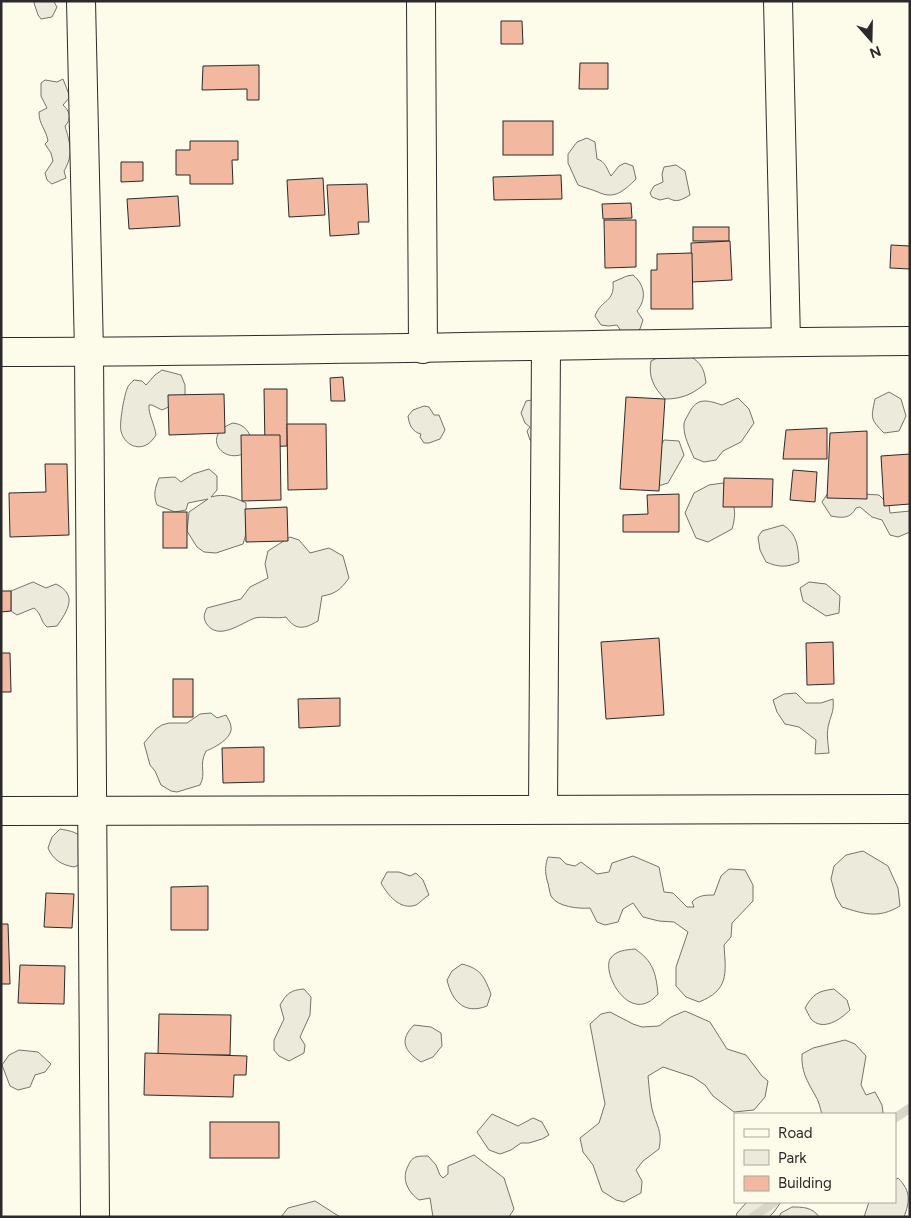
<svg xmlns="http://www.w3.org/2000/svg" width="911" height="1218" viewBox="0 0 911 1218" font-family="Figtree,sans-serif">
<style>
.green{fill:#ecebdb;stroke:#74746e}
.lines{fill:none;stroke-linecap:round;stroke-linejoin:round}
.stream{stroke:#d8d7c9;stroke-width:9}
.building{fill:#f2b8a0;stroke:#2b2b2b}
.minor-casing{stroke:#2b2b2b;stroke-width:30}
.minor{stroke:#fdfbea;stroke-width:28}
</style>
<rect width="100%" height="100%" fill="#fdfbea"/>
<!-- green -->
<g class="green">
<polygon points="35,1 55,1 54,2 57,7 52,17 41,19 38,15 34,3"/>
<path d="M63,79L70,97L63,105C70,111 72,119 65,126C70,144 74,154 64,171L66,178L52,184L47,180L45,173L53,161L51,153L45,144L48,141C46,129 39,125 39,112L47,108L41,96V83L45,80L57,82Z"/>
<path d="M587,138L595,142L597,159C605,161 607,169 611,176L619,166L625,163L633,166L636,179C624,191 614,200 598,192C591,189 585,188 578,185L568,163V154L577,142Z"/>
<path d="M676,165L685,171L690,195C681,200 677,203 668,198L660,200L652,197L650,193L654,186L663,182L662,174L664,167Z"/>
<path d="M633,275C645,285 647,299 637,311L643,320L640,329L630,335L621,331L617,325L609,326L601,325L595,316C601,299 615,303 613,282L627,276Z"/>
<path d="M685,353C700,362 704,366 706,383C693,394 682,399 665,399C654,388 648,377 651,361L661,356Z"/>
<path d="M162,370L181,375L185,385V395L173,405L162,410L152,405H149C148,414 155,425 156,435C154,438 151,442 148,444C137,451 124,444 121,431C119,425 124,396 127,389C128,385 131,383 134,380L142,381L146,385L155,375Z"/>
<path d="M889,392L901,399L906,416L899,431L884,433C870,419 871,418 875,399Z"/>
<path d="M738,398L749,409L754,423L741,442L723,451L716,460L704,462L694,458C690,448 683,436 684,424C684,421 687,417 689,413C697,397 707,400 722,405Z"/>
<polygon points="532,400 538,442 530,440 527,431 530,427 525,423 521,413 526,401"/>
<path d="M424,406L429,407L434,415H439L445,430L440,439L429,443H424L420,437L421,434C412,432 409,424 408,416L413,410Z"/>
<path d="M233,423C242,424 248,429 251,438L243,454C220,463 202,434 233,423Z"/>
<polygon points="664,440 679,441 684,455 668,483 658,486 658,451"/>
<path d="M209,469L217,476V490L211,497C225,493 233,497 246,503V534L243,544L216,553L204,552L197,547L187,531L189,512L208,499L188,503L186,510L175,512L157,505C153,495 155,488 159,478L175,477L181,482L193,474Z"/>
<path d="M723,483C733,500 738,509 732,529L708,542L696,538L685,513L694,493L709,485Z"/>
<path d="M832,487L862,494L879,495L889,505L890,513L910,511V532L898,537L890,535L882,520L872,517L860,507L856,508C850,519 842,518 831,516L822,502Z"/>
<path d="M783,525C797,534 798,546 799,562C786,568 778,567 766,562L760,550L758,537L762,531Z"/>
<path d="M290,537L299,540L310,553L329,548L343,556L349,578C341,589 336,594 322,596L318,621C304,629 296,631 286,617C277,619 262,616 255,618C241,623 218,642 206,623C203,617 204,614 207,608L241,599L250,587L268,578L265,564L268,551Z"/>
<path d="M33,582L46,588L56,584C78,595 68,610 57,626L47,627C40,621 42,614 34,608L17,615L11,611V591Z"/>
<polygon points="809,582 826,584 840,596 839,613 826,616 803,601 800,588"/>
<path d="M796,693L806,703H821L833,699C834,711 832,712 829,723C826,733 828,743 829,753L815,754L816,740L799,727L785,724L777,712L773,700L784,694Z"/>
<path d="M211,713L217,718L226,715C228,719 231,723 231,727C233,738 214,748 206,751C198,767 207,772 200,785L177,792L171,791L161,785L155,771L150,765L144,743L156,729L162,725L169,723H187L200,714Z"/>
<path d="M60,829C78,832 85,835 87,854L79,865L74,867C62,865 53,860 48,848L52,837Z"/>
<path d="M863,851L888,866L898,888L900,906C878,919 864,914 842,907L836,897L831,879L834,866L846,855Z"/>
<path d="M633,856L659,867L664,892L673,893L687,907H694L692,902C698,895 706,895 714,895L721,876L729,869L745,870L753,885V901L732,923L731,937L724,945C726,974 729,990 699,1002L686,997L676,986V967L688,932L674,922L659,921L643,917L633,903L623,909L618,922L605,925L597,922L590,908C579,909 557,907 551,896C549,891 549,885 547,880C545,872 545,865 548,857L560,858L566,864L575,866L581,862L597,874L609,872L612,863Z"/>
<path d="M387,872H399L410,876L416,873L423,880L429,895C425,897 420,903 416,905C400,911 387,894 381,883Z"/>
<path d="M635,949C653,961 656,973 658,994C631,1026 602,975 610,959C616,950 626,950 635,949Z"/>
<path d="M462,964C481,969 484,976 491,994L487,1006C464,1015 452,1001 447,980L452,971Z"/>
<path d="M304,989L311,997L310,1015L300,1037L305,1045L304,1053L289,1061L279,1056L274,1050V1040L284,1019L280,1005C287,993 291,990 304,989Z"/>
<path d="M834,989L847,1000L850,1010C841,1019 823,1032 811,1019C809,1016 807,1011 805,1008C813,994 818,991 834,989Z"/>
<path d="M685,1011L710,1022L727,1049L746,1055L762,1076L768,1081L765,1097L754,1110L734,1112L713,1096L705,1085L693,1077L663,1067L648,1076C649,1087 650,1099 652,1109C656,1125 663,1131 659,1149L643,1161L636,1170L642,1181L641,1193L624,1202L616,1200L602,1191L593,1165L583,1152L580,1138L599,1123L605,1104L590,1024L601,1014L610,1012L633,1024L642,1027L659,1026L671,1017Z"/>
<path d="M414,1025L431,1027L441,1033L442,1046L433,1057L421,1062C404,1051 399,1040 414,1025Z"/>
<path d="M845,1040L855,1044L866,1056L861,1085L866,1095L875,1092L882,1105L883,1113L881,1114H822C820,1108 819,1101 815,1095C807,1081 801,1071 802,1054L813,1048Z"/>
<polygon points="19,1050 38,1052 51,1064 45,1072 35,1075 30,1087 18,1090 10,1086 2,1065 9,1055"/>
<polygon points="492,1114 518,1126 533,1118 542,1122 549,1135 542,1139 529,1143 521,1143 511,1150 500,1154 489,1150 477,1132"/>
<path d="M474,1155L504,1178L514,1209L509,1217H433L430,1198L419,1200C408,1192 401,1179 408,1166C410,1162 411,1159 416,1157C419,1156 424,1156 428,1156L436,1165L440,1175L443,1178L448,1174V1166Z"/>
<path d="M898,1178C911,1191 910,1201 904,1217H864L869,1202H895V1180Z"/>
<polygon points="315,1201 340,1217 281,1217 288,1208"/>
<polygon points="747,1202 781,1202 774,1212 769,1217 736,1217 737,1213"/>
<path d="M792,1207C802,1207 813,1207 819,1217H779L781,1213Z"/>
</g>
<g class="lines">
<!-- stream -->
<g class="stream">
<polyline points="895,1118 910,1108"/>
<polyline points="753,1217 774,1202"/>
</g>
</g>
<!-- building -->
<g class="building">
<polygon points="501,21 522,21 523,44 501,44"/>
<polygon points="580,63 608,63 608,89 579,89"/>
<polygon points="259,65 259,100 247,100 247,89 202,90 203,66"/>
<rect x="503" y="121" width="50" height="34"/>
<polygon points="190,141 238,141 238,160 232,160 233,184 190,184 190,175 176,175 176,150 190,150"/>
<polygon points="121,162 143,162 143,181 121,182"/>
<polygon points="561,175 562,199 494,200 493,177"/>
<polygon points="323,178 325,215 289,217 287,180"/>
<polygon points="367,184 369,222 358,222 359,234 330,236 327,185"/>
<polygon points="178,196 180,226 129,229 127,199"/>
<polygon points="631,203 632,218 603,219 602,204"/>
<polygon points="604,220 636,220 636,267 605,268"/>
<rect x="693" y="227" width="36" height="14"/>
<polygon points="730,241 732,280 692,282 691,243"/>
<polygon points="891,245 910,246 910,269 890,268"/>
<polygon points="692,253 693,309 651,309 651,270 657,270 657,254"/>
<polygon points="343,377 345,401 331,401 330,378"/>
<polygon points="264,389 287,389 287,446 265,447"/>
<polygon points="224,394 225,433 169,435 168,395"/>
<polygon points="626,397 665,399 659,491 620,489"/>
<polygon points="287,424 326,424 327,489 288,490"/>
<polygon points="827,428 827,459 783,459 786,430"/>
<polygon points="867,431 867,499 827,498 830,433"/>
<polygon points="241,435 280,435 281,500 242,501"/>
<polygon points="910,454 910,504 884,506 881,456"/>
<polygon points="45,464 67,464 69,535 10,537 9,493 46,492"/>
<polygon points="793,470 817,472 815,502 790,500"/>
<polygon points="724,478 773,479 772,507 723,507"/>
<polygon points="679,494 679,532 623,532 623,515 648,514 647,495"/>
<polygon points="287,507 288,541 246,542 245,509"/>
<rect x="163" y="512" width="24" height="36"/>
<polygon points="1,591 11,591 11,611 1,612"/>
<polygon points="659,638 664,715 606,719 601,642"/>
<polygon points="833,642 834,684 807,685 806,643"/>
<polygon points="1,653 10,653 11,692 1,692"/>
<rect x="173" y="679" width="20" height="38"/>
<polygon points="340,698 340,726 299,728 298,699"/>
<polygon points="264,747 264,782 223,783 222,748"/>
<polygon points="208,886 208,930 171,930 171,887"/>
<polygon points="46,893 74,894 72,928 44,927"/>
<polygon points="1,924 8,924 10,984 1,984"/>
<polygon points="20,965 65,966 64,1004 18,1003"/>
<polygon points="159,1014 231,1015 230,1055 158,1055"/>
<polygon points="145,1053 247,1056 246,1075 234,1075 233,1097 144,1095"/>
<rect x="210" y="1122" width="69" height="36"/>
</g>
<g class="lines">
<!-- minor casing -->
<g class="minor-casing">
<g id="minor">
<polyline points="81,1 89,352 95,1217"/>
<polyline points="421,1 423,349"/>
<polyline points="778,1 786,341"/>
<path d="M1,352C304,352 607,343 910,341"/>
<polyline points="543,809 546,346"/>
<polyline points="1,811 910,809"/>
</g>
</g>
<!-- minor -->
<use href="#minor" class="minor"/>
</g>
<!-- border -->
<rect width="911" height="1218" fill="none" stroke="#2b2b2b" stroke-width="5"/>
<!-- legend -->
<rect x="734" y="1113" width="162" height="90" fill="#fdfbea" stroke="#a9a89e"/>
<rect x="744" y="1129" width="25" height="8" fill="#fdfbea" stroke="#a9a89e"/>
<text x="778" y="1138" font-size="15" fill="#2b2b2b">Road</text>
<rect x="744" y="1150" width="25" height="15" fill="#ecebdb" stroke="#a9a89e"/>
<text x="778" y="1163" font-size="15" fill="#2b2b2b">Park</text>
<rect x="744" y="1176" width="25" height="15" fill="#f2b8a0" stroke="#a9a89e"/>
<text x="778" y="1188" font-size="15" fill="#2b2b2b">Building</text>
<!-- north arrow -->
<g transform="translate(871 40) rotate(160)" stroke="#fdfbea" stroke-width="4" paint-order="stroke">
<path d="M0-4L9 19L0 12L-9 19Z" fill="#2b2b2b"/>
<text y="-8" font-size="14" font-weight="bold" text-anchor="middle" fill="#2b2b2b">N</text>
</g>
</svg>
